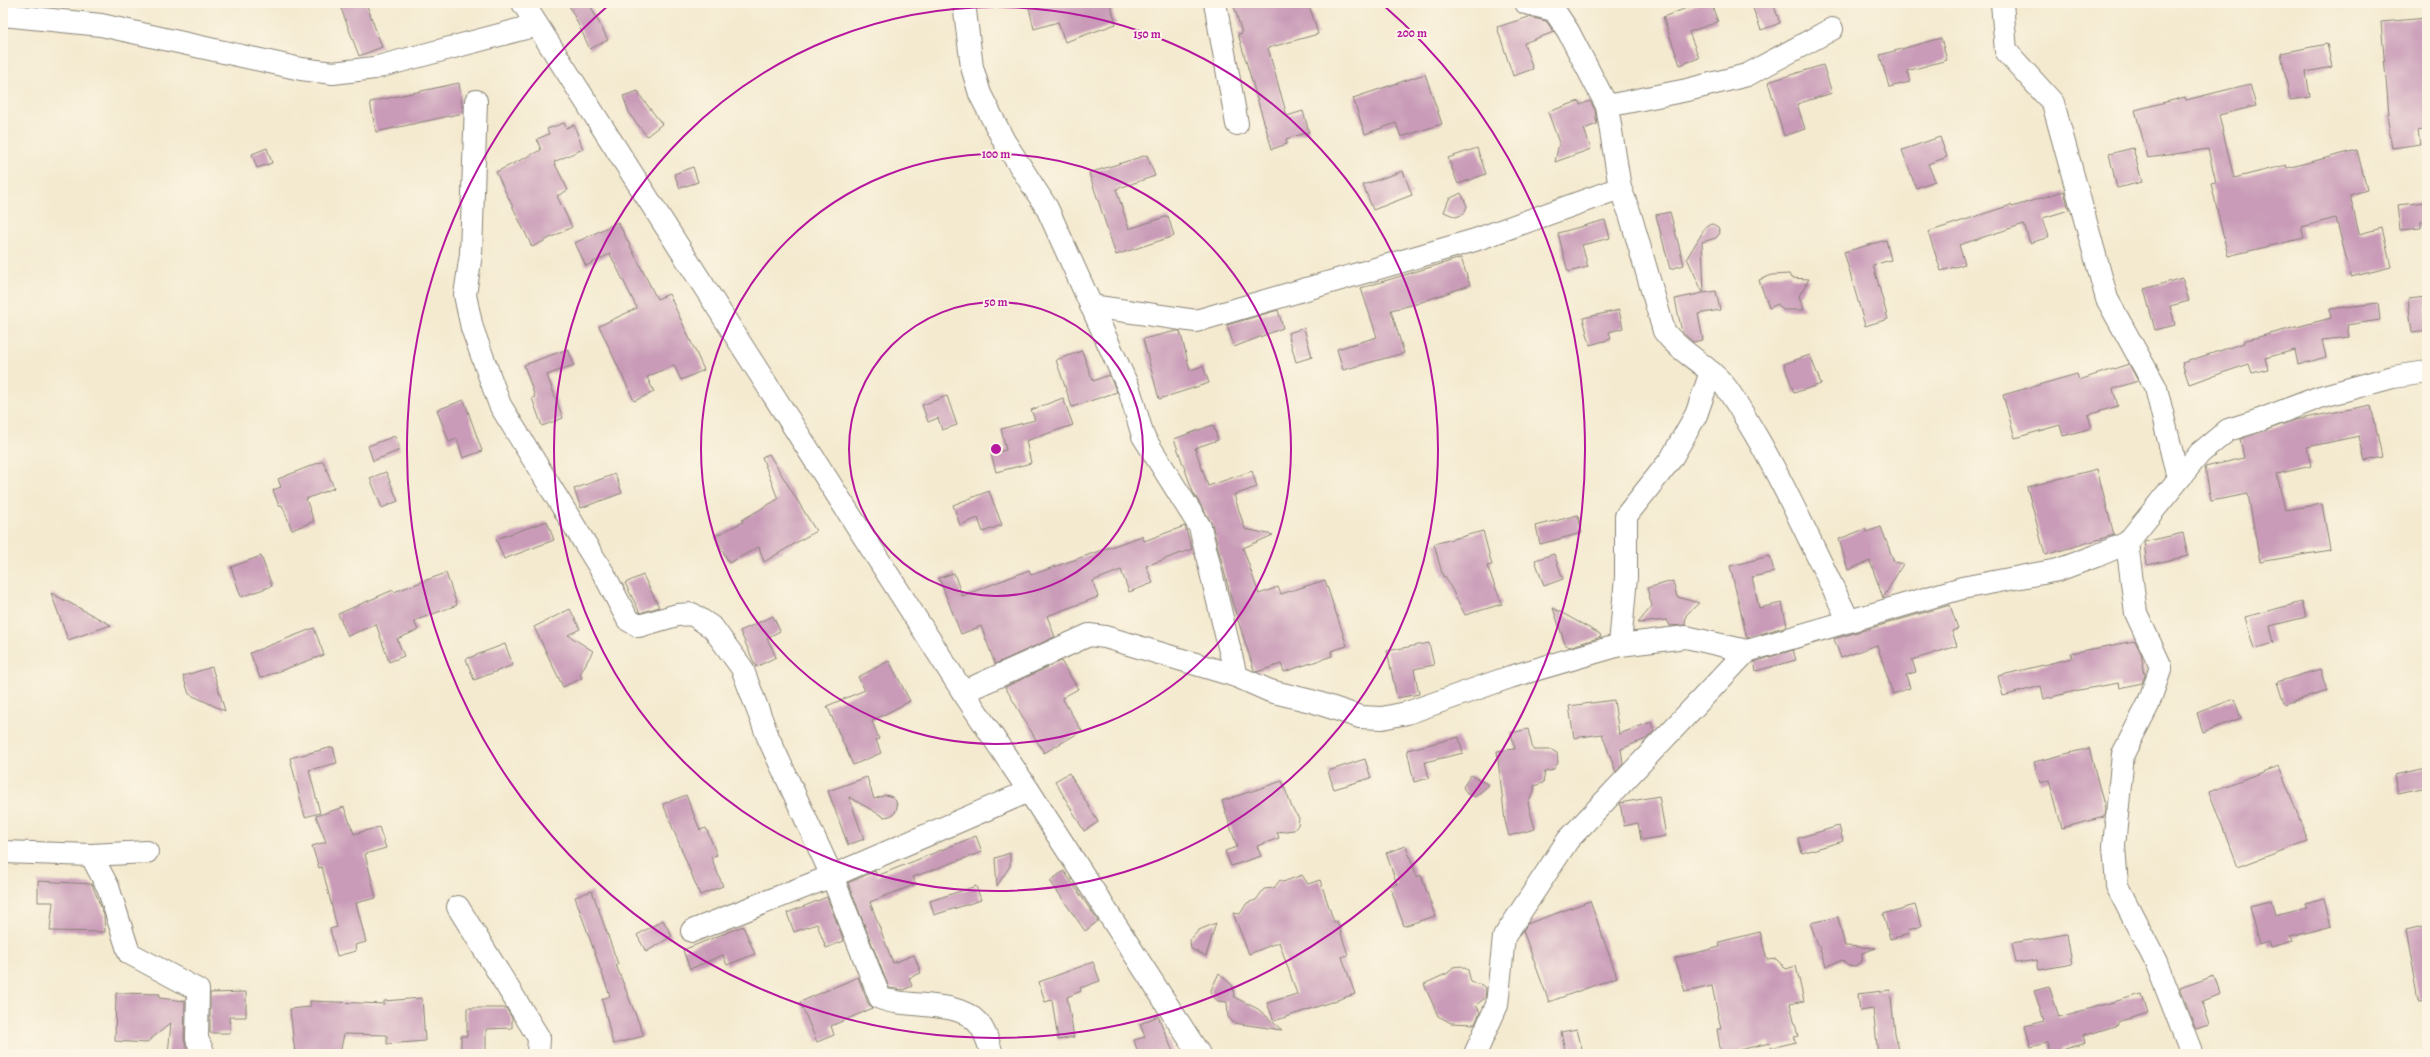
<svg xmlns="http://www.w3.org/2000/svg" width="2430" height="1057" viewBox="0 0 2430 1057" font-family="Alegreya,serif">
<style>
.building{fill:#c99bb8}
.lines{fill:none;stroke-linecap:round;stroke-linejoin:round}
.minor-casing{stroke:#888376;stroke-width:24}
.major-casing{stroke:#888376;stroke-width:24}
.minor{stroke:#fff;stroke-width:22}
.major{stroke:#fff;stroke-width:22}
.ring{fill:none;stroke:#b5179e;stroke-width:2}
.centre{fill:#b5179e;stroke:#fcf5e5;stroke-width:2}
.ring-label{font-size:12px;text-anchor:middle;font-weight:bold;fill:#b5179e;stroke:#fcf5e5;stroke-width:4;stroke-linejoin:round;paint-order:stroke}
</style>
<rect width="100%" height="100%" fill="#fcf5e5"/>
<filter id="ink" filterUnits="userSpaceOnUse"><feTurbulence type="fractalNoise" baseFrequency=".025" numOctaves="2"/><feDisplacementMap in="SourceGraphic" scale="8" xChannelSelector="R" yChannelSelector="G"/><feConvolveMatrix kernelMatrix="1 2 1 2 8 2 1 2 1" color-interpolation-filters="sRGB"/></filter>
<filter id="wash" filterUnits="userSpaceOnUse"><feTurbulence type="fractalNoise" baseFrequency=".012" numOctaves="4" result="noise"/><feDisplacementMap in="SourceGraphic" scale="16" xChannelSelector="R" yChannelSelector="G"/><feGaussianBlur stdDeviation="0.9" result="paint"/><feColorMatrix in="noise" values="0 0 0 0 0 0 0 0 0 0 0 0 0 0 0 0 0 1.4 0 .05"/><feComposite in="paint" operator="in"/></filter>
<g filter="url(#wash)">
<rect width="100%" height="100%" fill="#f4ead0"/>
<g id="blocks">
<!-- building -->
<g class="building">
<polygon points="339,3 366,3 382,47 359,56"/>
<polygon points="568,3 589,3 608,40 590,49"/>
<polygon points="1028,3 1110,3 1116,24 1065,42 1058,22 1034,29"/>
<polygon points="1233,3 1308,3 1312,14 1318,34 1268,48 1287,116 1303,111 1309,132 1286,139 1287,144 1272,149 1238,34 1242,33"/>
<polygon points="1700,3 1711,3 1718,22 1689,32 1699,58 1680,65 1663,17"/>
<polygon points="1751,3 1773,3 1780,23 1761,30"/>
<polygon points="1529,17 1546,21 1554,32 1524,43 1533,69 1513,76 1497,27"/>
<polygon points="2427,18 2427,129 2418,131 2420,144 2392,148 2387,114 2389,114 2381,22"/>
<polygon points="1941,38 1947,60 1907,71 1910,82 1889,87 1880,55"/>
<polygon points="2327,44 2332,67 2306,72 2310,97 2290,100 2281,53"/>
<polygon points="1823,65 1832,93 1797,104 1805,129 1784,136 1768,82"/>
<polygon points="1425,74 1442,124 1401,137 1396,123 1365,134 1353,98"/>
<polygon points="459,83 463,113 376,132 370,102"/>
<polygon points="2250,84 2256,106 2219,115 2234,178 2286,165 2287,168 2357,150 2367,190 2350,195 2359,234 2382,228 2391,267 2351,277 2336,218 2301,227 2304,238 2228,256 2211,183 2216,182 2208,149 2148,158 2135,110 2185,97 2186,100"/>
<polygon points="638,91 641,97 662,124 647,136 630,115 623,96"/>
<polygon points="1579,101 1580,105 1590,101 1595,110 1597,124 1584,129 1591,149 1555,162 1559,143 1548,112"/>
<polygon points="564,123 566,128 574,125 583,149 554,162 568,190 557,196 572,227 532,247 496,172 541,150 537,139 549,134 547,129"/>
<polygon points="1940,137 1947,157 1928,164 1935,181 1916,188 1902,150"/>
<polygon points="267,148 272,163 257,168 252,154"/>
<polygon points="1477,148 1486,174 1458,184 1448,158"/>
<polygon points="2133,148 2142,182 2117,188 2109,154"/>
<polygon points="1147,155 1155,176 1116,189 1129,229 1168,216 1174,236 1116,255 1089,173"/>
<polygon points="693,167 698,182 680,188 674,174"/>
<polygon points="1403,171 1412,195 1373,210 1363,185"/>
<polygon points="2064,191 2069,210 2043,218 2049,237 2030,243 2024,224 1959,245 1965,264 1941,271 1928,232 2011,205 2012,207"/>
<polygon points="1461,193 1467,206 1464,214 1456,217 1444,212 1449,199"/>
<polygon points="2427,202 2427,220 2421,221 2421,228 2400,230 2397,205"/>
<polygon points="1670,212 1684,265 1670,269 1656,215"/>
<polygon points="1605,220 1610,238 1582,245 1588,267 1568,272 1558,233"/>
<polygon points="618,222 657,299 669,294 704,370 681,380 674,365 647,377 654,392 634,401 599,326 637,308 610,254 586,266 575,243"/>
<polygon points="1713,224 1718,227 1720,233 1716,238 1702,242 1704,293 1716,291 1720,310 1698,314 1703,340 1693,342 1682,332 1675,299 1703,293 1687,258 1707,225"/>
<polygon points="1886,240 1891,260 1873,265 1888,319 1865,326 1844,252"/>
<polygon points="1461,258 1470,285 1416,304 1391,310 1404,353 1343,370 1337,349 1377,337 1361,288"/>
<polygon points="1789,274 1791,278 1809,279 1799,296 1804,310 1783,310 1778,304 1769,308 1759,280 1772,275"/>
<polygon points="2182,278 2189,301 2170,306 2175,325 2155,330 2144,289"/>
<polygon points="2427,297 2427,331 2412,333 2408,299"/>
<polygon points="2378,303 2380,320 2347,325 2349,337 2322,340 2326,357 2298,365 2295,350 2265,358 2268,369 2252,373 2249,364 2189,384 2182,363 2244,343 2243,341 2331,318 2330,309"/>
<polygon points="1278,310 1283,328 1234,347 1227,325"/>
<polygon points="1619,310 1623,328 1609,332 1611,339 1590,345 1583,318"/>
<polygon points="1304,328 1312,357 1296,362 1288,333"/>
<polygon points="1176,331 1180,331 1190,370 1203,366 1209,383 1159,399 1143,339"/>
<polygon points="568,349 574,365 547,375 563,418 542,426 532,398 535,397 524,365"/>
<polygon points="1082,351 1093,381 1109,375 1117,392 1072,407 1056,360"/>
<polygon points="1810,355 1821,384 1794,393 1784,364"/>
<polygon points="2129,364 2138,381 2113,389 2118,406 2088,415 2092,428 2063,436 2060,425 2015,438 2003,395 2077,374 2079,380"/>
<polygon points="947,396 957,425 942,430 938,418 928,422 922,405"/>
<polygon points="1063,398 1073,425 1026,441 1031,463 996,472 991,454 1006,450 1001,429 1035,420 1031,410"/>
<polygon points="464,400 482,451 463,458 457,439 449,442 437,410"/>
<polygon points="2371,405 2382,457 2365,461 2359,436 2307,447 2311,466 2277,474 2285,510 2322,504 2330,550 2260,562 2248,494 2211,501 2205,467 2244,458 2240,439 2295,420"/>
<polygon points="1213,425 1218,440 1195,448 1208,486 1252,471 1257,487 1234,495 1245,529 1273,535 1243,548 1259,594 1278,587 1281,594 1325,580 1347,646 1331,651 1332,656 1284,672 1281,664 1257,672 1254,670 1232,602 1212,524 1193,492 1174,439"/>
<polygon points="395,436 400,450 373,461 368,446"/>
<polygon points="769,454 816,531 764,562 759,547 729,563 715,536 743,522 742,520 778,499 762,457"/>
<polygon points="323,461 334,488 306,499 314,521 292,530 282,505 279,506 273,490 281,487 278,479"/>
<polygon points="2097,469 2114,535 2045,555 2027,487"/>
<polygon points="386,472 398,501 382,508 370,478"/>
<polygon points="615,474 622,493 581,508 574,489"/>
<polygon points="989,491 1002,525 983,532 978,518 960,525 953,505"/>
<polygon points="1578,515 1582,533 1540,544 1536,526"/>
<polygon points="547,521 554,540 504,559 496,539"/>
<polygon points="1185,526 1192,549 1146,566 1153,583 1129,592 1121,570 1093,581 1098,597 1047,616 1055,637 995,664 981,626 961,634 939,578 954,573 962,596 1029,570 1031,575 1142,536 1144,541"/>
<polygon points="1881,527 1894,562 1903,564 1883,598 1870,561 1848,570 1839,539 1865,529 1866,532"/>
<polygon points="1483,531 1492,565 1487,566 1502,604 1465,615 1445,576 1443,577 1434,544"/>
<polygon points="2183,533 2188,556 2147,565 2144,542"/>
<polygon points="1554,554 1563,579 1544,586 1535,560"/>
<polygon points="261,556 272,586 241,597 231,567"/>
<polygon points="1770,556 1774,572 1752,577 1759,608 1782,603 1787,626 1747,638 1730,566"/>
<polygon points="446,573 457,605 414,621 418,630 397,639 404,656 389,662 376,624 348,636 338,614 393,590 394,592"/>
<polygon points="643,575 659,607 640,613 625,583"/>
<polygon points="1673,581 1677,597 1699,603 1686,615 1685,625 1670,626 1667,620 1638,623 1652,606 1647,588"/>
<polygon points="51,593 111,625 68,640"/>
<polygon points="2302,602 2306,617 2270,626 2274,643 2254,649 2245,617"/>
<polygon points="1950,605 1958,629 1952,631 1957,646 1912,660 1916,672 1906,675 1910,688 1893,694 1877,645 1841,658 1834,639"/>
<polygon points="1553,608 1600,634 1601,637 1569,647 1565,644"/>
<polygon points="570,609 580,629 568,635 593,651 580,674 582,678 563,687 534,627"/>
<polygon points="773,616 780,631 767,638 776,657 756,667 740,631"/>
<polygon points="314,628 324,655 260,678 250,653"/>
<polygon points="2135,641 2141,653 2145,675 2142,683 2120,688 2119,683 2079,690 2044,699 2041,686 2003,696 1998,676 2072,658 2071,653"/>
<polygon points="1429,643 1434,665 1414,669 1419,694 1397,698 1387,651"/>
<polygon points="505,644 513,665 474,680 466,659"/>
<polygon points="1793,650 1796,660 1756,671 1754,662"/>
<polygon points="889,661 910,701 872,721 879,739 876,740 881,753 853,765 827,706 865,690 858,677"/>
<polygon points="1061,661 1078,689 1062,698 1082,731 1044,753 1005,687"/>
<polygon points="212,667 225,711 189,694 183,676"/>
<polygon points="2320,669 2327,691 2284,704 2277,682"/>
<polygon points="2234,699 2241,718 2203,732 2197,713"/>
<polygon points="1614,700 1619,734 1651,722 1654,731 1646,739 1621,749 1623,764 1616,772 1602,734 1574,738 1569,706"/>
<polygon points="1528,729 1533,750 1552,750 1557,753 1558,763 1553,770 1545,772 1543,783 1534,786 1534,792 1528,803 1535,829 1509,836 1505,821 1497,751 1515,749 1511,733"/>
<polygon points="1459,737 1463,753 1425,762 1429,778 1414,782 1407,750"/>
<polygon points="333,747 337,763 309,770 320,813 305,817 290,758"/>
<polygon points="2089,748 2105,809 2104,817 2062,828 2049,780 2040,783 2034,762"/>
<polygon points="1365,759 1371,778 1334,789 1328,771"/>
<polygon points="2279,766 2308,841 2238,867 2209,792"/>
<polygon points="2427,768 2427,787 2398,793 2394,775"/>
<polygon points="1069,773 1098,822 1084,831 1055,781"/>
<polygon points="1471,775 1489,785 1475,797 1467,794 1463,787"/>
<polygon points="867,777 874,799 886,795 892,797 896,801 897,807 895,813 890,816 884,817 849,797 864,839 848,845 828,791"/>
<polygon points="1282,781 1293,810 1299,818 1298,825 1294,830 1277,832 1279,838 1257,846 1261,856 1231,866 1225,851 1237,847 1222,801"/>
<polygon points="686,795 700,830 706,828 717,855 711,857 723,886 700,895 663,804"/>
<polygon points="1659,796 1666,836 1641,840 1638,823 1624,826 1620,803"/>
<polygon points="344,807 354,834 379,827 386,848 365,854 376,898 356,903 366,942 355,945 356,951 337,956 330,929 337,927 322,867 319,868 312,846 326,842 316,816"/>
<polygon points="1839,826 1843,841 1802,853 1798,838"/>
<polygon points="976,836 982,852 913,877 916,884 870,902 893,963 914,955 921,973 909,978 912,986 903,990 889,988 848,883 875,871 877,876"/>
<polygon points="1406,846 1417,877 1421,875 1435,916 1404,926 1390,886 1397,884 1386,853"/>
<polygon points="1010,853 1010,866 997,886 995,858"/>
<polygon points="1064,871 1098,921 1085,931 1050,881"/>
<polygon points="1302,875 1308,884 1320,880 1334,922 1337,921 1348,955 1342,957 1355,994 1274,1021 1267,1003 1297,994 1279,942 1249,954 1233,913 1240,914 1247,903 1256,900 1264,889 1274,888 1280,880 1283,882"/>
<polygon points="38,881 92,884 104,915 105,932 50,931 53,902 38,902"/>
<polygon points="976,886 981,900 934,915 930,901"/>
<polygon points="592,891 618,964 616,965 644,1036 613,1044 602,999 610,996 575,897"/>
<polygon points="827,897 844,941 826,948 817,924 794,932 787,913"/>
<polygon points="2325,898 2332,926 2290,937 2292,942 2270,948 2268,942 2259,945 2249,906 2271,901 2275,915 2307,907 2306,903"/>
<polygon points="1590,901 1617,977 1549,1002 1523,931 1527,924"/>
<polygon points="1915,905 1921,926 1908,930 1909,934 1890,939 1883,914"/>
<polygon points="1838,917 1845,946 1876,948 1862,953 1862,961 1855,966 1848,965 1843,960 1826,966 1810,923"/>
<polygon points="663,920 672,936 646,952 637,935"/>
<polygon points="1216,923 1206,956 1191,949 1190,940 1199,930"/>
<polygon points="2427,925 2427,999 2419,1000 2406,930"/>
<polygon points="743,926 755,954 727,965 723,955 690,969 683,950"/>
<polygon points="1760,932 1767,960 1776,959 1786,969 1796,966 1804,1001 1790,1004 1798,1036 1793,1037 1796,1042 1771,1048 1770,1043 1739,1050 1740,1054 1721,1054 1717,1029 1721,1029 1712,986 1685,992 1675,958 1720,947 1719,942"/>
<polygon points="2067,934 2072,964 2039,970 2037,960 2016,963 2012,943"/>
<polygon points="1093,962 1100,981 1080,988 1081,991 1067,997 1074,1037 1058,1040 1052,1000 1045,1002 1039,982"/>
<polygon points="1461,966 1468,970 1471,982 1482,985 1486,989 1485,998 1476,1005 1480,1012 1475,1024 1451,1023 1438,1016 1424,984 1448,973 1453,967"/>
<polygon points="1219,973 1233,986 1234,997 1258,1009 1282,1030 1234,1023 1228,1017 1227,1002 1218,1001 1212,996 1211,990"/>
<polygon points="2214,976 2220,994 2202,1001 2210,1025 2196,1029 2180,988"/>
<polygon points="858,977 868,1003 873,1008 831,1026 834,1035 817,1042 800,1002"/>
<polygon points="2049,986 2059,1017 2142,994 2148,1013 2117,1022 2118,1025 2083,1036 2085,1042 2064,1048 2061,1054 2050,1054 2047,1043 2031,1047 2025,1026 2044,1021 2034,990"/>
<polygon points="1890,990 1895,1033 1900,1054 1878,1054 1873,1009 1860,1011 1858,994"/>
<polygon points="246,992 246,1017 229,1017 230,1033 210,1033 210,993"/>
<polygon points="116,993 160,994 159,998 185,1001 184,1039 188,1054 168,1054 171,1023 146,1043 115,1041"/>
<polygon points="422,998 425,1041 387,1044 387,1035 344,1034 340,1054 295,1054 290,1009 310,1007 310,1001 384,1004 384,1001"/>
<polygon points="467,1008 506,1008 512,1018 512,1028 486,1029 486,1054 467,1054 467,1051 461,1052 461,1036 467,1036"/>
<polygon points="1158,1016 1174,1054 1138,1054 1134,1040 1145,1037 1140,1024"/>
<polygon points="1577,1029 1583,1054 1566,1054 1561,1032"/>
</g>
</g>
</g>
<g filter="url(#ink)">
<use href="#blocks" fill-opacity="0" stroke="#888376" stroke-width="1"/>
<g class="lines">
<!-- minor casing -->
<g class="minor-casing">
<g id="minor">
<polyline points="964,3 972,67 980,94 1004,141 1047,208 1129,389 1143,436 1200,527 1236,676"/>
<polyline points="1215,3 1237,124"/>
<path d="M1526,3L1554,10L1568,31L1607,106L1620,188L1630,214L1664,331C1680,353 1707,364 1724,385C1736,400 1745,418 1755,434C1790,494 1818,559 1849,621"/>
<polyline points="2002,3 2006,51 2053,103 2107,299 2156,388 2178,478"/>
<polyline points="3,15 101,25 301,69 333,73 374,68 537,25"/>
<path d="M476,101L471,254L465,295L472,328L500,405L605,576L628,620L639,626L677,615L692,614L713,628L742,668L768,737L832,876L880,998C907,1009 958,999 978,1023C985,1030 989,1045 992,1054"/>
<polyline points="1607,106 1687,90 1747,75 1832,29"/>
<polyline points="1091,306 1196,321 1475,240 1620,188"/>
<polyline points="2127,543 2136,613 2161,667 2148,705 2123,754 2114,846 2117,886 2156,962 2192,1054"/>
<polyline points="1620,645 1626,577 1626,516 1671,459 1696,415 1711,372"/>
<polyline points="963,692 1089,635 1105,637 1236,676 1270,691 1315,702 1360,717 1382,718 1407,713 1510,677 1620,645 1686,637 1747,651 1962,588 2058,570 2096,556 2127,543 2200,453 2228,430 2260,420 2320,397 2393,377 2427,372"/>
<polyline points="3,852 91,855 147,852"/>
<polyline points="91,855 108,887 129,953 198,990 197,1039 204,1054"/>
<polyline points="458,907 539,1038 538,1054"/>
<polyline points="692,931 832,876 1029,791"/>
<polyline points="1475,1054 1497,1005 1504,937 1568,840 1747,651"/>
</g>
</g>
<!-- major casing -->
<g class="major-casing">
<polyline id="major" points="523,3 963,692 1029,791 1199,1054"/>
</g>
<!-- minor -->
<use href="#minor" class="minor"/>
<!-- major -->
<use href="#major" class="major"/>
</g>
</g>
<!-- distance rings -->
<g class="ring">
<circle cx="996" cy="449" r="147"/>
<circle cx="996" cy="449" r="295"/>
<circle cx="996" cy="449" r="442"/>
<path d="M1382 4A589 589 0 1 1 610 4"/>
</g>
<circle cx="996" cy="449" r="6" class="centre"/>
<g class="ring-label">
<text x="1412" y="37">200 m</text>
<text x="1147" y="38">150 m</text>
<text x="996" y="158">100 m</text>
<text x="996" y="306">50 m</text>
</g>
<!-- margin -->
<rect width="2430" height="1057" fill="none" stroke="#fcf5e5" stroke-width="16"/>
</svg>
